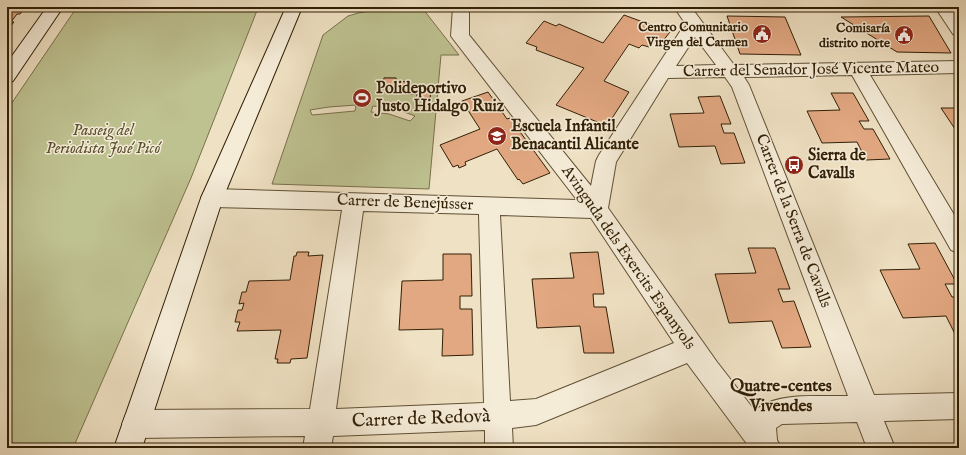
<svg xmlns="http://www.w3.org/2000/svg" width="966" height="455" viewBox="0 0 966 455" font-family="'IM FELL English',serif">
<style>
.green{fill:#bec190;stroke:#78704b;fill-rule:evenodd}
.building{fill:#e2a882;stroke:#311f06}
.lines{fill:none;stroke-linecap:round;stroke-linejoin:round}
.street-casing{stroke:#605035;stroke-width:2}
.secondary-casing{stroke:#311f06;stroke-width:2}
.street{fill:#f5ecd8;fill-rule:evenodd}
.secondary{fill:#f5ecd8;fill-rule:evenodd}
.labels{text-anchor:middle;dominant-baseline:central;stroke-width:3;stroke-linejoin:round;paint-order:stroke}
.far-poi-label{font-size:13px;font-weight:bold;fill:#311f06;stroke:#f5ecd8;text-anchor:end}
.street-label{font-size:16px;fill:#311f06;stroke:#f5ecd8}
.poi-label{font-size:16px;font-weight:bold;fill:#311f06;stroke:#f5ecd8;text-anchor:start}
.park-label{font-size:16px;font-style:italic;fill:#5b502f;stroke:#f5ecd8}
.neighbourhood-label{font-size:17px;font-weight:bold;fill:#311f06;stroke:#f5ecd8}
.near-street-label{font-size:19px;fill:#311f06;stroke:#f5ecd8}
</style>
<rect width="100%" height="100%" fill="#efe1c3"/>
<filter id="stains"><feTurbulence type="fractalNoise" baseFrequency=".005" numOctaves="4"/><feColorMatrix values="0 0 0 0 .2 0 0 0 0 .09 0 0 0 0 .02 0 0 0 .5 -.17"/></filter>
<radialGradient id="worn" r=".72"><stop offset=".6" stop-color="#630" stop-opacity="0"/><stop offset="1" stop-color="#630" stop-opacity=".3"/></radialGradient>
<!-- green -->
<g class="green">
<polygon points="77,7 258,8 191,178 73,448 7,448 7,110"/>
<path d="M385,8L423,9L459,55H441L429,189L272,184L323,35L348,16L358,13ZM384,78H396V81L408,82L407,85L419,86V89L431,90L430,98H417V94H405V90H394V87L382,86ZM356,105L355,111L312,115L310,110L329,107ZM373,106L396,109L415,116L410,121L389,114L371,112Z"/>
</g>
<!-- building -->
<g class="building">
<polygon points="7,7 22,7 21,9 24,9 20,14 17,14 11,22 14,22 10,27 7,27"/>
<polygon points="624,15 670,32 662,42 655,40 649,47 642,45 639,48 629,44 604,81 629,92 607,126 556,105 584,68 536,50 537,47 526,43 544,21 556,26 559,24 603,43"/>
<polygon points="727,16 785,17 801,55 740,54"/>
<polygon points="929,16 951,53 897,52 841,17"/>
<polygon points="384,78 396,78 396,81 408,82 407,85 419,86 419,89 431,90 430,98 417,98 417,94 405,94 405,90 393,90 394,87 382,86"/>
<polygon points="488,92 507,119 510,118 550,173 523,184 519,179 518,180 497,149 465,162 466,165 459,168 458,165 453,167 440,145 480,129 462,101"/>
<polygon points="831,93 853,93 869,121 859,121 864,129 873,129 890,159 866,160 857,142 822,143 807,111 840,110"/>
<polygon points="720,96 731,124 721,124 724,133 734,133 745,163 721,164 715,146 679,147 670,114 704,113 698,97"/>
<polygon points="941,108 959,108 959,135"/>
<polygon points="935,243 957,284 945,284 952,297 959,297 959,342 946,316 903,318 880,270 920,269 908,244"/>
<polygon points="748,248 775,248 790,289 778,289 783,302 794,301 811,347 782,348 772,321 729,323 715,274 756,273"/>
<polygon points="297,252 309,252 308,256 323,255 307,358 291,359 290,363 277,363 278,359 275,359 281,330 237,331 240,322 235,322 238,310 242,310 244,303 239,304 242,292 246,292 249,281 290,280 294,256 296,256"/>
<polygon points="598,252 604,294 593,294 594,307 606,307 614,353 584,353 580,326 537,328 532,279 574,278 570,253"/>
<polygon points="443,254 471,254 472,296 460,296 460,309 472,309 473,355 442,356 443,329 399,330 402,281 443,280"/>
</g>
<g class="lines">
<!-- street casing -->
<g class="street-casing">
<g id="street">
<path d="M453,7H469V35L591,186L596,161L599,155L681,30L687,26L674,7H691L734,65L959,61V73L870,75L959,223V253L951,250L852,75L744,77L749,85L874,395L959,393V419L884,421L895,448H867L857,422L782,424L776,428L777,440L781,448H750L687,363L536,425L512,428L513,448H485V430L333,436L331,448H303L305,436L136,438L126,434L122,424L126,414L136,410L310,409L342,210L212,207L204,204L201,198L204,192L212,189L577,200L454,40L451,36ZM695,37L716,65L676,66ZM725,77L732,87L848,396C821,397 775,391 755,411L717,362L608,208L616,162L668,78ZM363,211L479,214L484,403L336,409ZM500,215L591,218L674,343L536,399L510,401Z"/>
<polygon points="935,7 951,7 959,18 959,36 953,34"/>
</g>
</g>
<!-- secondary casing -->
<g class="secondary-casing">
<g id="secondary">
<polygon points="47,7 63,7 13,81 7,83 7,63"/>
<polygon points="286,7 302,7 223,198 142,448 114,448 201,198"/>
</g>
</g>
<!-- street -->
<use href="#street" class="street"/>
<!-- secondary -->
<use href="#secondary" class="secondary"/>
</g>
<!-- icons -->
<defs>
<g id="civic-disc" transform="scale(1)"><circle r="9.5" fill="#8f2418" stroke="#f5ecd8"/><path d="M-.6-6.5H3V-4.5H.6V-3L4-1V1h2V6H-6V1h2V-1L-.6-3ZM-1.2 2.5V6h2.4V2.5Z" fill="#fff"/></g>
<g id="stadium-disc" transform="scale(1)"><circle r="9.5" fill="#8f2418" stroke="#f5ecd8"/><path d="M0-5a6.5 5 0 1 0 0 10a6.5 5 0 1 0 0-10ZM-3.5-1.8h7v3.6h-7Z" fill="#fff"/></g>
<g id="school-disc" transform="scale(1)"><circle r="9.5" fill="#8f2418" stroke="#f5ecd8"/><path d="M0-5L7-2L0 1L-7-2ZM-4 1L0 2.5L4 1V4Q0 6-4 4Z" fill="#fff"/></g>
<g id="bus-disc" transform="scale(1)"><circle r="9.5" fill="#8f2418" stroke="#f5ecd8"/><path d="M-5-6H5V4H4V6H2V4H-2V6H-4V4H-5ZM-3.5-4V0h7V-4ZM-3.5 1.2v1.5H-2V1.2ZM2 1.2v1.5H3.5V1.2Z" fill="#fff"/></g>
</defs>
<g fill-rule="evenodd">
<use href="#civic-disc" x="762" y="34"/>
<use href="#civic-disc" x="904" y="35"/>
<use href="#stadium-disc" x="362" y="98"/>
<use href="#school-disc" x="497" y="136"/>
<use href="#bus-disc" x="794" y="165"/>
</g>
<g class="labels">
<!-- far-poi labels -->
<g class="far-poi-label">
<text x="748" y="27">Centro Comunitario<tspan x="748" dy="15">Virgen del Carmen</tspan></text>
<text x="890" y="28">Comisaría<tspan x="890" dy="15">distrito norte</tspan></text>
</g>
<!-- street labels -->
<g class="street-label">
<text transform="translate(811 70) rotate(-1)">Carrer del Senador José Vicente Mateo</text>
<text transform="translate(405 203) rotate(2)">Carrer de Benejússer</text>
<text transform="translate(793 221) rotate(69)">Carrer de la Serra de Cavalls</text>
<text transform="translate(628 258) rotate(55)">Avinguda dels Exercits Espanyols</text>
</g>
<!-- poi labels -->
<g class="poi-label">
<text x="376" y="89">Polideportivo<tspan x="376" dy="18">Justo Hidalgo Ruiz</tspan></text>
<text x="511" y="127">Escuela Infantil<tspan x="511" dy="18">Benacantil Alicante</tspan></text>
<text x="808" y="156">Sierra de<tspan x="808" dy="18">Cavalls</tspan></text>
</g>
<!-- park labels -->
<g class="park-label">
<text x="103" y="131">Passeig del<tspan x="103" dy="18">Periodista José Picó</tspan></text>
</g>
<!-- neighbourhood labels -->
<g class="neighbourhood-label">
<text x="781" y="386">Quatre-centes<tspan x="781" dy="20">Vivendes</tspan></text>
</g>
<!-- near-street labels -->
<g class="near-street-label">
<text transform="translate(421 419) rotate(-2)">Carrer de Redovà</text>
</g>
</g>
<!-- margin -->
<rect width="966" height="455" fill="none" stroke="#efe1c3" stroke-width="24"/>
<rect x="8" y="8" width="950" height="439" fill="none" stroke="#311f06" stroke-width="2"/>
<rect x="12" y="12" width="942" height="431" fill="none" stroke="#311f06"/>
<rect width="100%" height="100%" filter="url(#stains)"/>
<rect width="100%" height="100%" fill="url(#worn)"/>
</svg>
